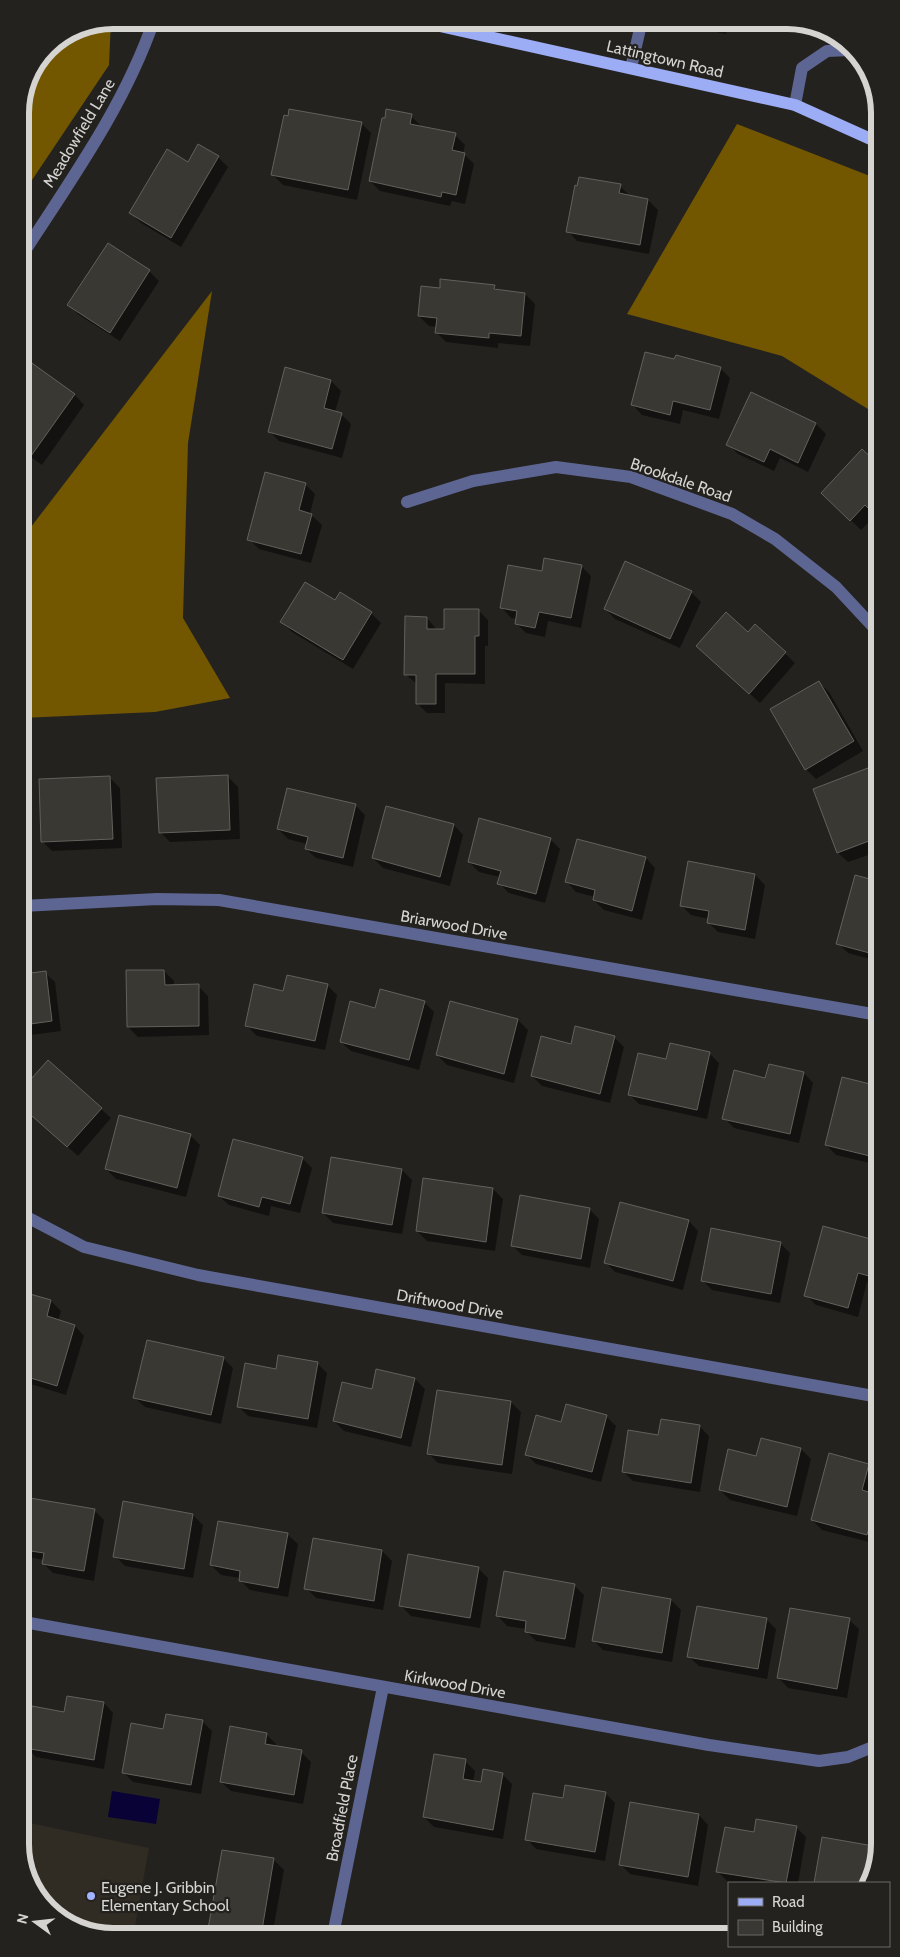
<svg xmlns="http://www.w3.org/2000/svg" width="900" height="1957" viewBox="0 0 900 1957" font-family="Cabin,sans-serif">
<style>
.built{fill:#302b23}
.forest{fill:#725700}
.water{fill:#080237}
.shadow{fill:#0007;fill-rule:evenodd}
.building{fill:#3a3833;stroke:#63615c}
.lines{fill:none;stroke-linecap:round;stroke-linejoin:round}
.minor{stroke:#5d6692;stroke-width:12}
.major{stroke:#9cacf5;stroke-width:12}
.poi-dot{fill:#a3b2fd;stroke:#24221e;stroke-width:2}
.labels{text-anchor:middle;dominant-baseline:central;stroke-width:4.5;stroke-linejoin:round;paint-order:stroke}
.street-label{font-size:16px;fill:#d5d4d1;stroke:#24221e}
.poi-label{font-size:16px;fill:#d5d4d1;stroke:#24221e;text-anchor:start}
.rim{fill:none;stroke:#d5d4d1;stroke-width:6}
</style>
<rect width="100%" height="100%" fill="#24221e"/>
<!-- built -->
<polygon class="built" points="25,1822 149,1848 133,1937 107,1937 57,1918 25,1874"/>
<!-- forest -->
<g class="forest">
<polygon points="111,20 109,65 20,198 20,107 47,47 78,27"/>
<polygon points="737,124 875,178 876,414 782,356 627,314"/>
<polygon points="212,291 188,443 183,618 230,698 155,712 22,718 21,540"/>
</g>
<!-- water -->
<polygon class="water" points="112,1791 160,1799 156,1824 108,1817"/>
<!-- shadow -->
<g class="shadow">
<polygon points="693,20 729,20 726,34 711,31 702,22"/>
<polygon points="411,116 421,126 421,127 455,135 465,145 463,153 474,164 465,204 452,201 450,206 380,191 370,181"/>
<polygon points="289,118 361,123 371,133 357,200 283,185 273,175"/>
<polygon points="218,157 228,167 181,247 141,223 131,213"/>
<polygon points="620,186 630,196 648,200 658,210 649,254 577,241 568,231"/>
<polygon points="149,271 159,281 120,341 79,315 69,305"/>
<polygon points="494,287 499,291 525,294 535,304 530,346 498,343 498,348 446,342 436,332 437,327 429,326 419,316"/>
<polygon points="675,361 720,368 730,378 719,419 683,410 680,424 642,415 633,405"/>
<polygon points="29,363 75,395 84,405 42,465 21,450 21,375"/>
<polygon points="331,381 341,391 335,412 341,414 351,424 342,458 279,441 269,431"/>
<polygon points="752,394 816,424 826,434 808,472 780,458 774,471 738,454 728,444"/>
<polygon points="862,451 876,464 876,515 861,530 823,493"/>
<polygon points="305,484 315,494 310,514 322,525 311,563 259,549 249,539"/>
<polygon points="581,566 591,576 581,628 548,621 545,637 526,633 516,623 517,619 511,618 502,608 543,573"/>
<polygon points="691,592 701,602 680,648 615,619 605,609"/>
<polygon points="335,602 371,613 381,623 353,669 292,632 282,622"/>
<polygon points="478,610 488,620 488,646 485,646 485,684 445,683 445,713 427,713 417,703 417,684 405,674 427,618 437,630 445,630"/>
<polygon points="755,625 795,663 760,703 707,655 748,634"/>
<polygon points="819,683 829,692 863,751 816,779 806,769"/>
<polygon points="868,769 877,778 877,852 848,862 838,853 815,789"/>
<polygon points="228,777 238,787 240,839 170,842 160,832"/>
<polygon points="110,778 120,788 122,848 52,851 42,841"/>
<polygon points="355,805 365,815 353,867 316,858 306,849 307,844 288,839 278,829"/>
<polygon points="454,825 463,835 450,886 383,868 373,858"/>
<polygon points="550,839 560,849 545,903 509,893 499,883 500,877 479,872 469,862"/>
<polygon points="646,858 655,868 642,920 604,910 594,900 595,897 576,892 567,882"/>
<polygon points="755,875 765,885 755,939 718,932 708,922 709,919 691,915 681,905"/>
<polygon points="855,877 877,883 877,961 848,953 838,943"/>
<polygon points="164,971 174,981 174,986 198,986 208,996 209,1035 138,1037 128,1027"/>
<polygon points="45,973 55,982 61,1031 23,1036 23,975"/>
<polygon points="327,985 337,995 325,1050 257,1036 247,1026 284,992"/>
<polygon points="424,1002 434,1012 419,1070 351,1051 341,1042 376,1009"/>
<polygon points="451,1002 518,1020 528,1030 514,1083 447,1065 437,1055"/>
<polygon points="614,1037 624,1047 610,1103 542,1086 532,1076 572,1046"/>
<polygon points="709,1053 719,1063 707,1119 639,1104 629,1094 667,1061"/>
<polygon points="48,1062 111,1118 78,1156 23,1107 23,1090"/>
<polygon points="804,1073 813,1083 799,1143 734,1128 724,1118"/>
<polygon points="878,1087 878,1165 836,1155 826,1145"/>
<polygon points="190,1135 200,1145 186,1197 116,1179 106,1169"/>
<polygon points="302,1158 312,1168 300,1213 271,1206 269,1216 229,1205 219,1196"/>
<polygon points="402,1170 412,1180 402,1234 333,1223 323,1213"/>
<polygon points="493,1189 503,1199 495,1251 427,1241 417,1231"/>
<polygon points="589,1209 599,1219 590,1268 522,1255 512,1245"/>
<polygon points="689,1221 698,1231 683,1290 615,1272 605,1262"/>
<polygon points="824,1228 878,1243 878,1285 867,1282 858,1317 816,1305 806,1295"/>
<polygon points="780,1243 790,1253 780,1303 712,1290 702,1280"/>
<polygon points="23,1293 51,1301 61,1311 58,1321 75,1326 84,1336 66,1395 24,1382"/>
<polygon points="223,1358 233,1368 221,1424 145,1407 135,1398"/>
<polygon points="317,1363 327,1373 317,1428 248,1416 239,1407 277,1370"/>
<polygon points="377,1371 415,1379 425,1389 411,1447 344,1431 334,1421 372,1390"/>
<polygon points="511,1402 521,1412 512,1474 438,1463 429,1454"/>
<polygon points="606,1416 616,1426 601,1482 536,1464 526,1454 562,1423"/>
<polygon points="699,1426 709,1436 700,1492 633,1481 623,1471 659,1437"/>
<polygon points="801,1449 811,1459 797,1516 730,1500 720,1490 757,1458"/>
<polygon points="868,1465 878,1475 873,1494 879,1497 879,1537 877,1544 822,1530 812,1520"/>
<polygon points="24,1498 94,1510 104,1520 94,1581 53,1573 44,1564 44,1560 24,1556"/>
<polygon points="193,1515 203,1525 193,1578 125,1566 115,1556"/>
<polygon points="219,1523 288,1535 298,1544 288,1597 250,1590 240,1580 240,1578 221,1575 211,1565"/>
<polygon points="382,1551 392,1561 383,1610 316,1598 306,1588"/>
<polygon points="478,1568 488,1578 480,1628 411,1616 401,1606"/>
<polygon points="574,1585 584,1595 575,1648 536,1641 526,1631 526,1629 507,1626 498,1616"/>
<polygon points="671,1600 681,1610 672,1662 603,1650 593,1640"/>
<polygon points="766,1619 776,1629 767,1679 699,1666 689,1657"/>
<polygon points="849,1620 859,1629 847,1698 788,1688 779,1678"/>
<polygon points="104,1703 113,1713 104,1769 36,1757 26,1747 65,1713"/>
<polygon points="202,1721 212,1731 201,1794 133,1782 123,1772 164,1730"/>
<path d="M266,1734L276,1744V1747L301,1752L311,1762L303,1804L231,1791L221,1782ZM264,1740H267L265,1750Z"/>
<polygon points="465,1761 475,1771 473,1782 482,1784 502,1774 512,1784 503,1839 434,1827 424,1817"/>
<polygon points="605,1793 615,1803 605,1861 536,1849 527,1839"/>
<polygon points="699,1815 708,1825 698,1886 630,1874 620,1864"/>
<polygon points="796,1827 806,1837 798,1883 736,1883 728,1882 718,1872 755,1833"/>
<polygon points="823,1838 879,1848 868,1883 815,1883"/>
<polygon points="223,1851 274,1860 284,1870 272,1936 217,1936 210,1928"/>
</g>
<!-- building -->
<g class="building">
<polygon points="289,109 362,122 348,190 271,175 284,115 288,116"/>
<polygon points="386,109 412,114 410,124 456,133 452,150 465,153 456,195 442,192 441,197 369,181 382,118 385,118"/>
<polygon points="198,144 219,156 171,238 129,213 167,149 188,162"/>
<polygon points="579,177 621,184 619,193 648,199 640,245 566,232 575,185 577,186"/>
<polygon points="108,243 150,270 110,333 67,305"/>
<polygon points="440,279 495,285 494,289 525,293 521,336 489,333 489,338 435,333 437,318 418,316 421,286 440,288"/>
<polygon points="645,352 674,359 676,355 721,367 710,410 673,401 670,415 631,405"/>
<polygon points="29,361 75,394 31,456 21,448 21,372"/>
<polygon points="285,367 331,380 324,408 342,413 332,449 268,432"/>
<polygon points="751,392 816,423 798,463 770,449 764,462 726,445"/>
<polygon points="862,449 876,462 876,516 865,505 850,521 821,493"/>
<polygon points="265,472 306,483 299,510 312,514 301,554 247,540"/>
<polygon points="544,558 582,565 571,618 539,612 535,628 515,624 517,611 500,608 508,565 542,571"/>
<polygon points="625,561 692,591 670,639 604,609"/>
<polygon points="305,582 335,600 340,592 372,612 343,660 280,622"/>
<polygon points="444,609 479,609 479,636 475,636 475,674 436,674 436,704 416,704 416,675 404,675 405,616 427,617 427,629 444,629"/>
<polygon points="726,612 748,632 755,624 786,652 749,694 696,646"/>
<polygon points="819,681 854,741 805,770 770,709"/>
<polygon points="868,768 877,790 877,838 837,853 813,789"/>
<polygon points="228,775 230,830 159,833 156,778"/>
<polygon points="110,776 113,839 41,842 39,779"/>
<polygon points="287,788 356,804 343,858 305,849 308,837 277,829"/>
<polygon points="386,806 454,824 440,877 372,858"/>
<polygon points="479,818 551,838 536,894 497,884 501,871 468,862"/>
<polygon points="577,839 646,857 632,911 593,900 595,890 565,882"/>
<polygon points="688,861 755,874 745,930 707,923 709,911 680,906"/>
<polygon points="855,875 877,881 877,955 836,944"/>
<polygon points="126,970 164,970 165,985 199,984 199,1026 127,1027"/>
<polygon points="46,971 52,1021 23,1025 23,974"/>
<polygon points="287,975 328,984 315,1041 245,1026 254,984 283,991"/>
<polygon points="380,989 425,1001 409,1060 340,1042 350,1001 375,1008"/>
<polygon points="450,1001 518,1019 504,1074 436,1055"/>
<polygon points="575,1026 615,1036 600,1094 531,1076 541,1036 571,1044"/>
<polygon points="670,1043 710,1052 697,1110 628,1095 638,1053 666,1059"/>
<polygon points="48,1060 102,1108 67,1147 23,1108 23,1088"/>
<polygon points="769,1064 804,1072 790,1134 722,1119 734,1070 765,1078"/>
<polygon points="842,1077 878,1086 878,1109 876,1116 878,1117 878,1158 825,1145"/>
<polygon points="119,1115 191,1134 177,1188 105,1169"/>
<polygon points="233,1139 303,1157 290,1204 262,1197 259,1207 218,1196"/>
<polygon points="331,1157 402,1169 392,1225 322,1213"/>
<polygon points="423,1178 493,1188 486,1242 416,1231"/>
<polygon points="520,1195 590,1208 581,1259 511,1246"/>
<polygon points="620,1202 689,1220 673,1281 604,1263"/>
<polygon points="823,1226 878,1241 869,1276 858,1273 848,1308 804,1296"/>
<polygon points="711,1228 781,1242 771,1294 701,1281"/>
<polygon points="23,1292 51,1300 47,1316 75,1325 57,1386 24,1376"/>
<polygon points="147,1340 224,1357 211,1415 133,1398"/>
<polygon points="278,1355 318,1362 308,1419 237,1407 245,1363 276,1369"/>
<polygon points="376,1369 415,1378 401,1438 333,1421 342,1382 372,1389"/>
<polygon points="437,1390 511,1401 502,1465 427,1454"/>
<polygon points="566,1404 607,1415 592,1472 525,1455 536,1415 561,1422"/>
<polygon points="661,1419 700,1425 691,1483 622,1472 628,1430 658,1435"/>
<polygon points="761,1438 801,1448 787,1507 719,1490 728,1449 756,1456"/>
<polygon points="829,1453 869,1464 862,1490 878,1495 867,1535 811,1520"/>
<polygon points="24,1497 95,1509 84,1571 42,1564 44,1553 24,1550"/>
<polygon points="123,1501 193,1514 184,1569 113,1557"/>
<polygon points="218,1521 288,1533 278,1588 239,1581 240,1571 210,1565"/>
<polygon points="313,1538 382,1550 374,1601 304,1589"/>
<polygon points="408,1554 479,1567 470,1618 399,1606"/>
<polygon points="504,1571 575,1584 565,1639 525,1632 526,1621 496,1616"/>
<polygon points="602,1587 671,1599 662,1653 592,1641"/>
<polygon points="697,1606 767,1618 758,1669 687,1657"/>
<polygon points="790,1608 850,1618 837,1689 777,1678"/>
<polygon points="67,1696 104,1702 94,1760 25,1748 32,1706 64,1712"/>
<polygon points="166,1714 203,1720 191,1785 122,1773 131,1723 163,1729"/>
<polygon points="230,1726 267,1733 265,1744 302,1750 294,1795 220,1782"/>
<polygon points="434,1754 466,1759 463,1779 481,1782 483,1769 503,1773 493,1830 423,1817"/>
<polygon points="565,1785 606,1792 595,1852 525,1840 533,1793 563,1798"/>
<polygon points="630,1802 699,1814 688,1877 619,1865"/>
<polygon points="756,1819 797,1826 786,1883 716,1872 725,1827 754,1832"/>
<polygon points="822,1837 879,1847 868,1883 814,1883"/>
<polygon points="222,1850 274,1858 261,1936 250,1936 208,1929"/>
</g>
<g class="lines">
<!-- minor -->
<g class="minor">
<polyline points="631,68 642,20"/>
<polyline points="795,105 802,68 827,51 851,50"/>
<path d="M21,257C70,181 124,107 154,20"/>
<polyline points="407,502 473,481 556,467 631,477 732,514 775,539 836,587 877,631"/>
<polyline points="22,906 157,899 219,900 878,1015"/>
<polyline points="23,1215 84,1247 198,1275 879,1397"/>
<polyline points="24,1622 709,1745 819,1761 848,1757 880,1744"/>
<polyline points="333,1935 383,1687"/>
</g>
<!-- major -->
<polyline class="major" points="413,20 795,105 875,141"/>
</g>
<!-- markers -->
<circle class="poi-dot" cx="91" cy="1896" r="5"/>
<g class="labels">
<!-- street labels -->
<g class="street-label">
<text transform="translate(665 59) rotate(13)">Lattingtown Road</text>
<text transform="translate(79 133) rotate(-59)">Meadowfield Lane</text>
<text transform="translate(681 480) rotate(19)">Brookdale Road</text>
<text transform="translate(454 925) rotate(10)">Briarwood Drive</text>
<text transform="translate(450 1304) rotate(10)">Driftwood Drive</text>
<text transform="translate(455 1684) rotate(10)">Kirkwood Drive</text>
<text transform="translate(342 1808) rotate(-79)">Broadfield Place</text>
</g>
<!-- poi labels -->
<g class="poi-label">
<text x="101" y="1887">Eugene J. Gribbin<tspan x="101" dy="18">Elementary School</tspan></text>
</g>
</g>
<!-- crop -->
<path d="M0 0H900V1957H0ZM113 29H787A84 84 0 0 1 871 113V1844A84 84 0 0 1 787 1928H113A84 84 0 0 1 29 1844V113A84 84 0 0 1 113 29Z" fill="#24221e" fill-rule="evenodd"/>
<path class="rim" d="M113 29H787A84 84 0 0 1 871 113V1844A84 84 0 0 1 787 1928H113A84 84 0 0 1 29 1844V113A84 84 0 0 1 113 29Z"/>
<!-- legend -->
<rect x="728" y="1882" width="162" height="65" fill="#24221e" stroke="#6b6966"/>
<rect x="738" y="1898" width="25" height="8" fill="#9cacf5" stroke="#6b6966"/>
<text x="772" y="1907" font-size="15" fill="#d5d4d1">Road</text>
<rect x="738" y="1920" width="25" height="15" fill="#3a3833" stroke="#6b6966"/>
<text x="772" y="1932" font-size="15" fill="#d5d4d1">Building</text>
<!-- north arrow -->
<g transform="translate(35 1922) rotate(285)" stroke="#24221e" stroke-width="4" paint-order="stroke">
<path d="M0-4L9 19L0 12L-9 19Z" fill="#d5d4d1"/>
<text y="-8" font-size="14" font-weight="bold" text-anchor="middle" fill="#d5d4d1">N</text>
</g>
</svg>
